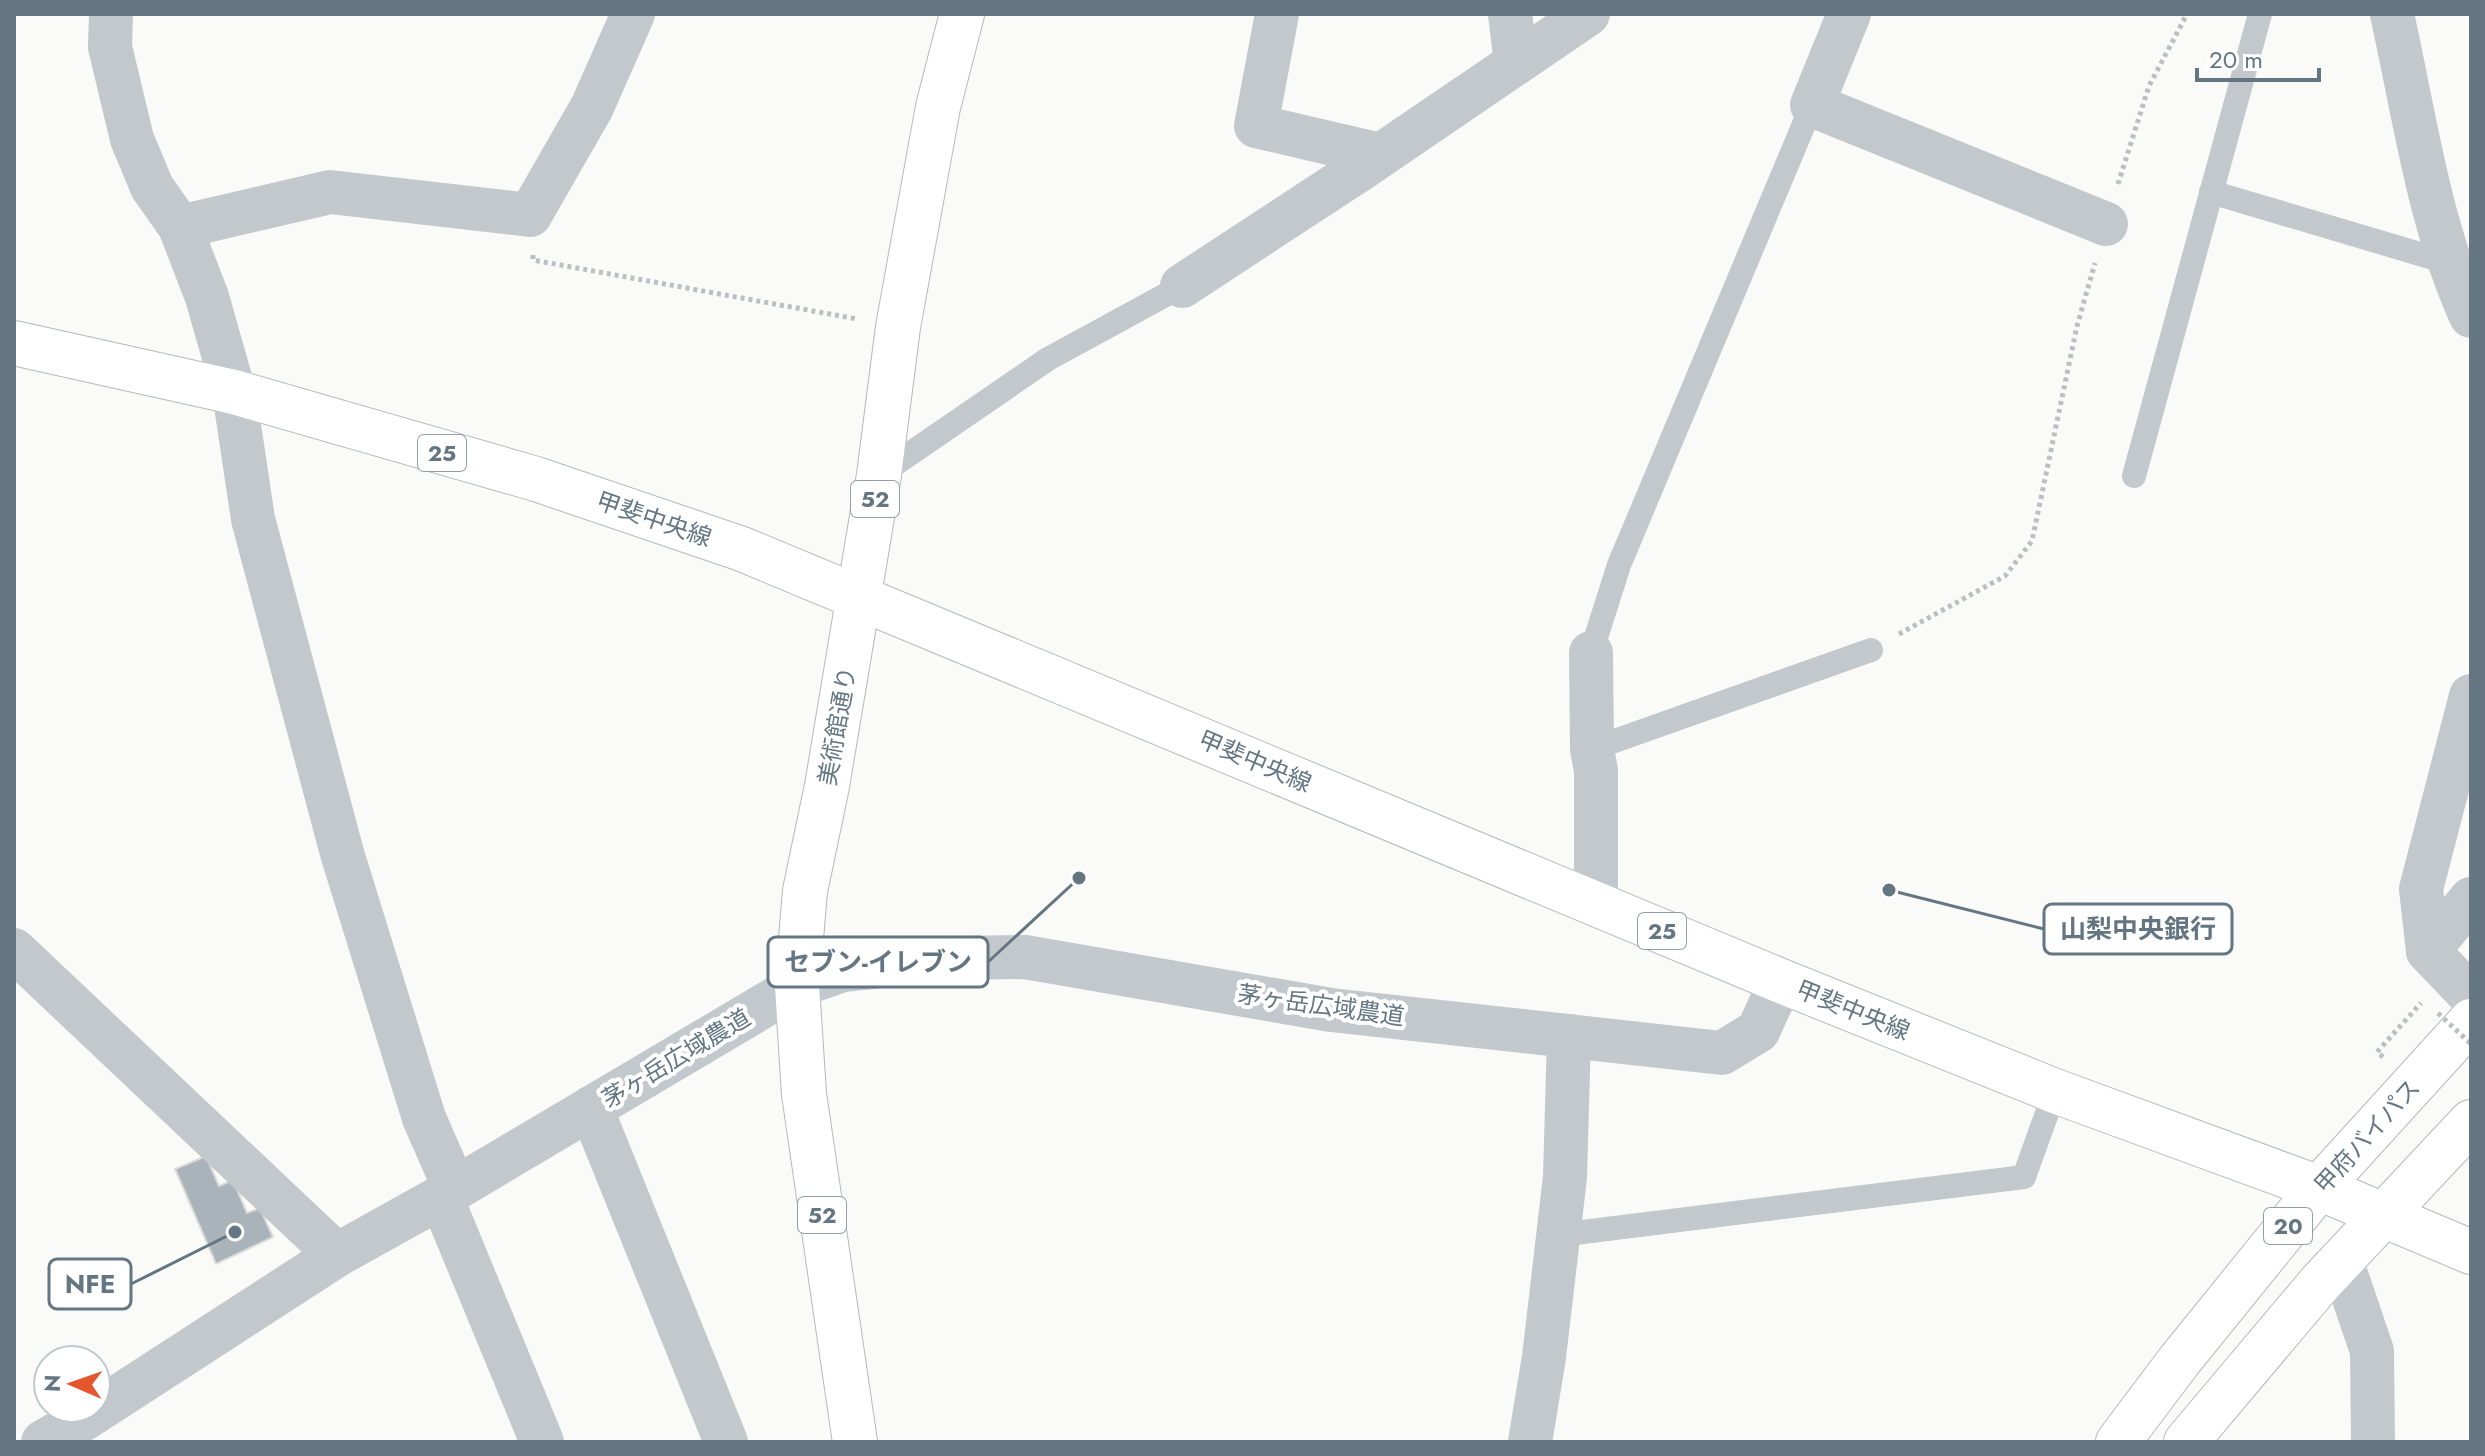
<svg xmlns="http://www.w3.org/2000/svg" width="2485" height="1456" viewBox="0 0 2485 1456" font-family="Jost,'Noto Sans JP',sans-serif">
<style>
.building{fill:#aab3b9;stroke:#dcdcda;stroke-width:2}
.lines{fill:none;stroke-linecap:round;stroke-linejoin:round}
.primary-casing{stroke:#b5babe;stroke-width:46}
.trunk-casing{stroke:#b4b9bd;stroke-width:46}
.path{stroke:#bbbfc2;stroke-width:5;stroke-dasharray:4 4;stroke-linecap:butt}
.service{stroke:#c3c8cc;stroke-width:24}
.minor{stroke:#c3c8cc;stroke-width:44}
.tertiary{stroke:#c3c8cc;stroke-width:44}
.primary{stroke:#fff;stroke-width:44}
.trunk{stroke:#fff;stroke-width:44}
.path-bridge{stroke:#bbbfc2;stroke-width:5;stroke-dasharray:4 4;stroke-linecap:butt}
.labels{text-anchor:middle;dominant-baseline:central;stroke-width:8;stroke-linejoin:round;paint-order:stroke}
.shield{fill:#fff;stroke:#939fa8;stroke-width:2}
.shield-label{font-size:22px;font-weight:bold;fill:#657683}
.street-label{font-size:24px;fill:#657683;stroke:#fff}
.leader{fill:none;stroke:#657683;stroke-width:3}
.callout-dot{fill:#657683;stroke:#fff;stroke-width:3}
.callout{fill:#fff;stroke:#657683;stroke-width:3}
.callout-label{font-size:26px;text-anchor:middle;font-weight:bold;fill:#657683}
</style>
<rect width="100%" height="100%" fill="#fafaf8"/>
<!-- building -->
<polygon class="building" points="206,1156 219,1186 233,1180 247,1213 260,1208 273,1237 216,1264 175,1169"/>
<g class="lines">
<!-- primary casing -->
<g class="primary-casing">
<polyline id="primary" points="14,343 234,392 536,479 742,549 1781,981 2055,1091 2319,1188 2471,1252"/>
</g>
<!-- trunk casing -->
<g class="trunk-casing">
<g id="trunk">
<polyline points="855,1442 804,1094 797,986 805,891 827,786 879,475 898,327 938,107 962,14"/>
<polyline points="2118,1442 2179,1361 2319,1188 2471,1021"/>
<polyline points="2186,1442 2320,1283 2471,1122"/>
</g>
</g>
<!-- path -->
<g class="path">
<polyline points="2118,184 2149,86 2187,14"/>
<polyline points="533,255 533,260 857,319"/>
<polyline points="1899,634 2005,576 2032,541 2077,326 2095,263"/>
<polyline points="2383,1057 2377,1052 2421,1003"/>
</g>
<!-- service -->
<g class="service">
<polyline points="2211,192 2450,263"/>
<polyline points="879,475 1048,359 1182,286"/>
<polyline points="2134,476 2260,14"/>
<polyline points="1591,653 1619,565 1812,105"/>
<polyline points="1592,749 1871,650"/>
<polyline points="1559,1235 2024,1177 2055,1091"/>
</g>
<!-- minor -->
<g class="minor">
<polyline points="111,14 110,47 132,139 152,187 180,227 207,297 234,392 253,519 342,853 424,1118 455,1189"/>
<polyline points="1277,14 1256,126 1380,155"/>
<polyline points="1510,14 1516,63"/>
<polyline points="1849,14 1812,105 2106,224"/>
<path d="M2392,14C2414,113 2429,224 2471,316"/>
<polyline points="180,227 330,192 530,215 592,107 633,14"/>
<polyline points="1182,286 1362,168 1588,14"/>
<polyline points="1591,653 1592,749 1596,771 1596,903"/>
<polyline points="2471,899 2428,951 2471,996"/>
<polyline points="14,950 337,1255"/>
<polyline points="2428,951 2421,889 2471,696"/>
<polyline points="591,1108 726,1442"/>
<polyline points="441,1197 542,1442"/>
<polyline points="2341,1260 2372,1351 2373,1442"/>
<polyline points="1530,1442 1544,1357 1565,1177 1569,1036"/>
</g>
<!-- tertiary -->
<polyline class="tertiary" points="43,1442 87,1417 337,1255 441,1197 797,986 843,970 960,958 1025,957 1331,1010 1722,1053 1758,1031 1781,981"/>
<!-- primary -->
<use href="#primary" class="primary"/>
<!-- trunk -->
<use href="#trunk" class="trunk"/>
<!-- path-bridge -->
<polyline class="path-bridge" points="2438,1013 2471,1044"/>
</g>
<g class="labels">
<!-- shield labels -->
<g class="shield">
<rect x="418" y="435" width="48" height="36" rx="6"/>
<rect x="851" y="481" width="48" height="36" rx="6"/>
<rect x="1638" y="913" width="48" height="36" rx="6"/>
<rect x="798" y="1197" width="48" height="36" rx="6"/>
<rect x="2264" y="1208" width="48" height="36" rx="6"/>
</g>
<g class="shield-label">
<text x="442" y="453">25</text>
<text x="875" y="499">52</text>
<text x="1662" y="931">25</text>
<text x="822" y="1215">52</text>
<text x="2288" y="1226">20</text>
</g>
<!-- street labels -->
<g class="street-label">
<text transform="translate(654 519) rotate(19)">甲斐中央線</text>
<text transform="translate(837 726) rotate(-80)">美術館通り</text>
<text transform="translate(1255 761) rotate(23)">甲斐中央線</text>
<text transform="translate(1321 1005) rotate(8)">茅ヶ岳広域農道</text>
<text transform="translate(1853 1010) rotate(22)">甲斐中央線</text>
<text transform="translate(676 1058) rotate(-31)">茅ヶ岳広域農道</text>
<text transform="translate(2367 1136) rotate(-48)">甲府バイパス</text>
</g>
</g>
<!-- callouts -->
<path class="leader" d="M1889 890L2044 929M1079 878L988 962M235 1232L131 1284"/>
<g class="callout-dot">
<circle cx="1889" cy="890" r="8"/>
<circle cx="1079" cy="878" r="8"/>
<circle cx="235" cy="1232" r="8"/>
</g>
<g class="callout">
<rect x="2044" y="904" width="188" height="50" rx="8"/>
<rect x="768" y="937" width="220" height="50" rx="8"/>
<rect x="49" y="1259" width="82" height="50" rx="8"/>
</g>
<g class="callout-label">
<text x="2138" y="938">山梨中央銀行</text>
<text x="878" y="971">セブン-イレブン</text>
<text x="90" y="1293">NFE</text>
</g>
<!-- border -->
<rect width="2485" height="1456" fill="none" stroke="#657683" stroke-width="32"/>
<!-- north arrow -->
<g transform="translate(72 1384) rotate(272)"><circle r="38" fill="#ffffff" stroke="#c1c8cd" stroke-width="2"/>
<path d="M0-6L14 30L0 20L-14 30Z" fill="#e4572e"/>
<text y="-12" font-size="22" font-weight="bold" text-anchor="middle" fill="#657683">N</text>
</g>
<!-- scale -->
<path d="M2197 68v12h122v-12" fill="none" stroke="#657683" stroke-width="4"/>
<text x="2209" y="68" font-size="24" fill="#657683" stroke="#ffffff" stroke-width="6" paint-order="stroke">20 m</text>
</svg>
